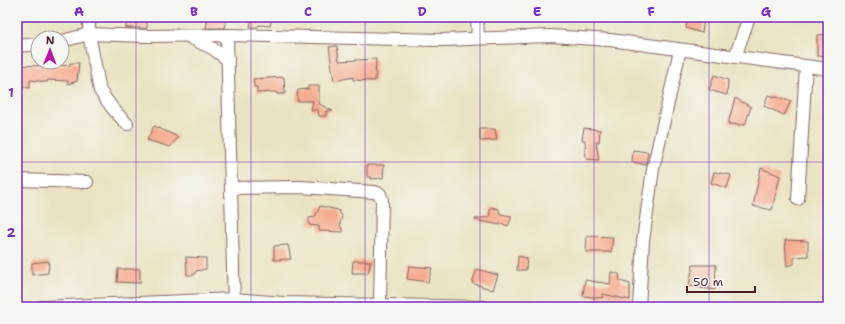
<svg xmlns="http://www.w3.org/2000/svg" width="845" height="324" viewBox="0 0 845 324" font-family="'Shantell Sans',sans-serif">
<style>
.building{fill:#f6ab8e}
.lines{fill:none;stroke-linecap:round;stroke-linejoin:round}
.minor-casing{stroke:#826460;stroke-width:14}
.minor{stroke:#fff;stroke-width:12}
.grid{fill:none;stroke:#7b2cbf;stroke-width:1;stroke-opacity:0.55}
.neatline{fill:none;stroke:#7b2cbf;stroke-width:1.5}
.grid-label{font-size:13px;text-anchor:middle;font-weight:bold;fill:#7b2cbf}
</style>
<rect width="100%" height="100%" fill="#f6f6f2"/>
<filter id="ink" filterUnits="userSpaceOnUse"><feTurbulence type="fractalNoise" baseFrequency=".025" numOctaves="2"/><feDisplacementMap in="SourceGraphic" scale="8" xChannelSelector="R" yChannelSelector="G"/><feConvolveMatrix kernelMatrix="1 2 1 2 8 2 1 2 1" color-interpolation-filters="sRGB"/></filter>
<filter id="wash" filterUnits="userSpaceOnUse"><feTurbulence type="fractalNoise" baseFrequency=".012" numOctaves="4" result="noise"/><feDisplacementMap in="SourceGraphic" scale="16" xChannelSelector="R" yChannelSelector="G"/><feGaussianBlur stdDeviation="0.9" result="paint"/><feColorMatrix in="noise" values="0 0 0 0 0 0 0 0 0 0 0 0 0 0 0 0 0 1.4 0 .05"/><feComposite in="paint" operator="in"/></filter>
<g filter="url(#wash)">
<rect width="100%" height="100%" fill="#eae3c3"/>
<g id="blocks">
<!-- building -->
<g class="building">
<polygon points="129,17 143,17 142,19 147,19 147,28 126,28 126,20"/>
<polygon points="208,17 227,17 225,28 206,28"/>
<polygon points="252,17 272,17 270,26 259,25 258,27 250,27"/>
<polygon points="688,17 704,18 702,33 686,28"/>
<polygon points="828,34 828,57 817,56 817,35"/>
<polygon points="337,46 339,61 376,59 375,81 353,80 353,77 334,81 329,47"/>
<polygon points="40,62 47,62 47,64 70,66 70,63 79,63 77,81 68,84 68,81 48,80 47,82 30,80 30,88 17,86 17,65 39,66"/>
<polygon points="714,75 728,80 727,95 709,90"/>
<polygon points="284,77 285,94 277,94 276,92 257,93 257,87 254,87 253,79"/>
<polygon points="308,86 319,86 319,104 333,111 326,111 326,116 319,116 318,110 311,110 313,101 297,101 298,90 308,89"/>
<polygon points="768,95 791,101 784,115 764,106"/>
<polygon points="735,98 751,107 745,125 728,124"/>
<polygon points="154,126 178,137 170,147 147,140"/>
<polygon points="584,128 600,130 599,142 596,142 599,160 586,159 585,140 582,140"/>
<polygon points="480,129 495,129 497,140 480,141"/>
<polygon points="633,150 648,152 646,165 632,162"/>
<polygon points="367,165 384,165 383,178 371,179 371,177 367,177"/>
<polygon points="761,168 780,176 772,210 753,206"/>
<polygon points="714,172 731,175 727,188 711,183"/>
<polygon points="320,206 338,210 342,216 340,224 343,232 319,231 319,226 309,225 309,218 315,217"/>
<polygon points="491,207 499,209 500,214 512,216 508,226 501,223 500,225 475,220 475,219 489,217"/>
<polygon points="587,236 613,237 611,252 586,252"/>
<polygon points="785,240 808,241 808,256 794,257 794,264 787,266"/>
<polygon points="288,245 291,259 274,260 274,246"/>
<polygon points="518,256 527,258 526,270 517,270"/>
<polygon points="186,257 206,258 206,269 196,271 194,275 187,275"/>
<polygon points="49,261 48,273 32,275 32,263"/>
<polygon points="353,261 371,261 368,273 352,273"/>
<polygon points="693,265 716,265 715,290 689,286"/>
<polygon points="409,266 432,268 428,282 407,279"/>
<polygon points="118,269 140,269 140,283 117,282"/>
<polygon points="477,269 498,275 493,290 472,283"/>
<polygon points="611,272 619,274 620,281 630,284 630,300 603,294 602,298 583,296 585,280 610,284"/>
</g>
</g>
</g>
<g filter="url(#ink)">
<use href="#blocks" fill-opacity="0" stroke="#826460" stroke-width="1"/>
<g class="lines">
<!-- minor casing -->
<g class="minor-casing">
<g id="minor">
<polyline points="89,17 89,34 100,91 113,109 127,124"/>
<polyline points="477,17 478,38"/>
<polyline points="227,35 234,307"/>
<polyline points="191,38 212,48 228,60"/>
<polyline points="62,41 89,34 145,36 227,35 442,40 551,36 610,40 828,69"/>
<polyline points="17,46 38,44"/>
<polyline points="735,57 749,17"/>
<polyline points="17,180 87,182"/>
<polyline points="232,188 301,187 374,192 380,194 382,200 380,305"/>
<polyline points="798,199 806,66"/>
<polyline points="42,307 234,299 283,303 484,307"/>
<polyline points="639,307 643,241 653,169 680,50"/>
</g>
</g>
<!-- minor -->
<use href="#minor" class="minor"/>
</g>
</g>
<!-- grid -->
<path class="grid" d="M136,17V307M251,17V307M365,17V307M480,17V307M594,17V307M709,17V307M17,162H828"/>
<!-- margin -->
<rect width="845" height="324" fill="none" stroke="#f6f6f2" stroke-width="44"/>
<!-- north arrow -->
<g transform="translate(50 50) rotate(1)"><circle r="19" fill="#f6f6f2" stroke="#b1a0a2"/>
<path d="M0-3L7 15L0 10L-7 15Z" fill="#b5179e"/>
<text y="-6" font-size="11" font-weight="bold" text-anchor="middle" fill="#4a1f2b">N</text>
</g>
<!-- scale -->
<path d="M687 286v6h68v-6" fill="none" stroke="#4a1f2b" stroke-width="2"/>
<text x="693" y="286" font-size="12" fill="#4a1f2b" stroke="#f6f6f2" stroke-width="3" paint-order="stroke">50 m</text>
<rect x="22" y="22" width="801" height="280" class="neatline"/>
<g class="grid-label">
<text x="79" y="16">A</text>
<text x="194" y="16">B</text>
<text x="308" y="16">C</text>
<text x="422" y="16">D</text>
<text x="537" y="16">E</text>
<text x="651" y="16">F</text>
<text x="766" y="16">G</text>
<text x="11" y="97">1</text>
<text x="11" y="237">2</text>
</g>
</svg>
